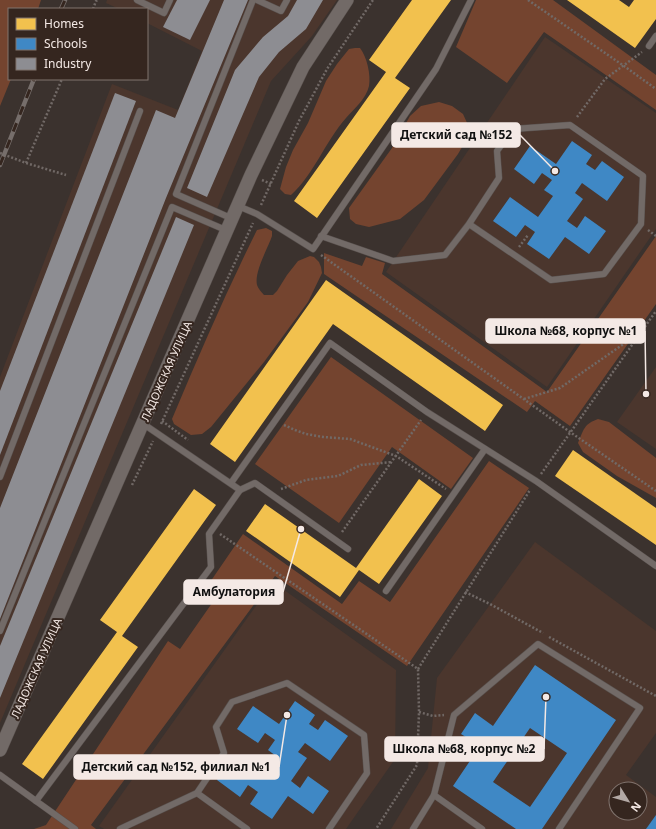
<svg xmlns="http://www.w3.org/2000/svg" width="656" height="829" viewBox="0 0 656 829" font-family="'Noto Sans',sans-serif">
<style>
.built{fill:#4b362d;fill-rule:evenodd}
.green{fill:#74442f}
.homes{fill:#f2c14e}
.schools{fill:#3f88c5;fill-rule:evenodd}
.industry{fill:#8d8d92}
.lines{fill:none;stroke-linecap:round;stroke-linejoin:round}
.lane-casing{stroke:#58504d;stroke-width:7}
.street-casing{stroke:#58504d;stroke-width:14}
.path{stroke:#716966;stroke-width:2.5;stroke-dasharray:2 2;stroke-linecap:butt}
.lane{stroke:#726a67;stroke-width:6}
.street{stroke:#726a67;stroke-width:13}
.rail-casing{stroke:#766e6b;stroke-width:4.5}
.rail{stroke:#35261f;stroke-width:3;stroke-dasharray:9;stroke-linecap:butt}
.labels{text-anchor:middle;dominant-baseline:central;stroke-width:4;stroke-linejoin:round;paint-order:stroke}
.street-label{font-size:11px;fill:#f4e9e5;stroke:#35261f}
.leader{fill:none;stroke:#f4e9e5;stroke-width:1.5}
.callout-dot{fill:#f4e9e5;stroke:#35261f;stroke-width:1.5}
.callout{fill:#f4e9e5;stroke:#f4e9e5;stroke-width:1.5}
.callout-label{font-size:12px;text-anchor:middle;font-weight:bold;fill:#111}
</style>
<rect width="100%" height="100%" fill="#3b322e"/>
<!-- built -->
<g class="built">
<polygon points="107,0 337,0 312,36 271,81 0,723 0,377 112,84 178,110 202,51 147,23 147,9 119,9 106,3"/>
<polygon points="545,37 656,113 656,229 547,387 386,272"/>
<polygon points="656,367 656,449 617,422"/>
<path d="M535,542L656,631V733L626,775L656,797V829H391L428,768L437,678ZM616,789H640V813H616Z"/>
<polygon points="273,582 396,670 395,759 346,829 104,829 99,826"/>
</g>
<!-- green -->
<g class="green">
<polygon points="0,0 41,0 38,9 9,9 9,79 11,79 0,106"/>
<polygon points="476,0 553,0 656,75 656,110 544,32 507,83 456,47"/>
<path d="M355,48H360C367,57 371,75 369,86C366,99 354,109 346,118C325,142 314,174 291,195L285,194L280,189L286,167L293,150L308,123L326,81L337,64L349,49Z"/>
<polygon points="439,102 452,106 463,114 468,125 469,135 458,154 424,200 400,219 369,227 356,224 350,219 349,208 392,148 410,116 421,106"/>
<path d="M266,228L272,231V236C268,248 254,272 257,285C258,288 261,292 264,295H273L277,291L287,275L298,261L310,256L314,257L319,262L321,267L322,273L308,302L264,362L211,427L202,434L191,435L174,424L172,419C199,355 226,292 257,230Z"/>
<polygon points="656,236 656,304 570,426 535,401 527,412 324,274 324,253 362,266 366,257 385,263 382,274 547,392"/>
<polygon points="331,357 473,458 451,489 392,447 339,523 255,464"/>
<path d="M598,419L609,422L656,458V498L617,476L583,452L578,443C584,429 584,424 598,419Z"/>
<polygon points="489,461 529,488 407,666 275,576 91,825 96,829 34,829 46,825 168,641 180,649 217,596 206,588 243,534 342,604 359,581 390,602"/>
</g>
<!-- homes -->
<g class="homes">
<polygon points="412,0 451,0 395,78 410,88 317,218 294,201 386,72 369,60"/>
<polygon points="567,0 619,0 629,7 634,0 656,0 656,19 635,48"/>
<polygon points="326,280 503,405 485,431 333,324 235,462 210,444"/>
<polygon points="573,450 656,508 656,545 555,476"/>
<polygon points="419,479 442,496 379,584 359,570 340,597 246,531 265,504 356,568"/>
<polygon points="194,489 216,505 122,636 138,647 43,779 22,764 117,632 100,620"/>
</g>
<!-- schools -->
<g class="schools">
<polygon points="572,141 592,155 586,164 595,170 602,161 624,177 607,201 582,183 575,193 583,199 567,221 577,228 585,216 606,231 589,254 565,237 549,259 527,244 535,232 525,225 516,237 493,221 510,197 538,217 553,196 544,190 552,180 542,173 534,184 514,169 530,146 556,164"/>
<path d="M535,665L616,720L542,829H516L453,786L480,746L461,734L475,713L493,726ZM530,728L567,753L530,807L493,782Z"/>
<polygon points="295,701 315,715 309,724 318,730 325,720 348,736 330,761 305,743 298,752 307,758 291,781 300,788 308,776 329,791 313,814 288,796 272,819 250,804 258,792 248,785 240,797 217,780 233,757 261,777 276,756 268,750 275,740 265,733 258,743 237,729 253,706 279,724"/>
<polygon points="656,815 656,829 646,829"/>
</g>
<!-- industry -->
<g class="industry">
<polygon points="177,0 210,0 190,40 163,27"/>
<polygon points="224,0 248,0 166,198 0,619 0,508 156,110 175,118"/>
<polygon points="297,0 323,0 306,29 279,52 259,77 207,197 187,188 235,70 263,37 288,16"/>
<polygon points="115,93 136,101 0,455 0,391"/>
<polygon points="176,217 194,225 0,698 0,646"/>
</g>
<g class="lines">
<!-- lane casing -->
<g class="lane-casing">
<g id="lane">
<polyline points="137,0 164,13 170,0"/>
<polyline points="257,0 281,11 287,0"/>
<polyline points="649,46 656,36"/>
<polyline points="238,206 257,214 313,249 436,69 471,0"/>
<polyline points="233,219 176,194 253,0"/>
<polyline points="321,236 393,261 445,255 469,224 551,280 604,274 641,224 643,176 570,125 513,129 497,151 499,178 469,224"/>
<polyline points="0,477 140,111"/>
<polyline points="231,483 330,343 427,412 536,481 656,566"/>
<polyline points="240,490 255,483 348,549"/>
<polyline points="386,591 485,449"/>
<polyline points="0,631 172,207 228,231"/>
<polyline points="0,775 36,801 211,567 209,534 240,490 142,423"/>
<polyline points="197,793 247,829"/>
<polyline points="434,795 482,829"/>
<polyline points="36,801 75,829"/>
<polyline points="120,829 197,793 224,753 216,727 232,702 287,683 364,735 367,773 329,829"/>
<polyline points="413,829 434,795 454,715 538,644 640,708 559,829"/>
</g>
</g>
<!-- street casing -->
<g class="street-casing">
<polyline id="street" points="0,750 251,175 303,67 347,0"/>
</g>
<!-- path -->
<g class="path">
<polyline points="528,0 624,66 656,89"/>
<polyline points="93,9 96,1 98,0"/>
<polyline points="577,117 605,79 642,52"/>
<polyline points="0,153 26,163 66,175"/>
<polyline points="26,163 62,79"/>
<polyline points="262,180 271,184"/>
<polyline points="261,205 299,121 327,69 373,0"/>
<polyline points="648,230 656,236"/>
<polyline points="519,247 528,235"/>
<polyline points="321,255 570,432 656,491"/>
<polyline points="524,399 560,388 638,334"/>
<polyline points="162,421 188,440"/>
<polyline points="161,424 253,223"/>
<polyline points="284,425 295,430 306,434 323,437 350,439 396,456 446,489"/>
<polyline points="541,474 656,311"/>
<polyline points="132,485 153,441"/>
<polyline points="281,489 306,480 338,476 361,465 392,462"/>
<polyline points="342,532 421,420"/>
<polyline points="220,534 418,669 419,712 417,765 376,829"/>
<polyline points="465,592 490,604 543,633"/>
<polyline points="549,637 656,696"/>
<polyline points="418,669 530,490"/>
<polyline points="419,712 433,716 444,715"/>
</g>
<!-- lane -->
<use href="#lane" class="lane"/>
<!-- street -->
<use href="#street" class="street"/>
<!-- rail casing -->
<g class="rail-casing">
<g id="rail">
<polyline points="61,9 65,0"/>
<polyline points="0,165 34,79"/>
</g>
</g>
<!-- rail -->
<use href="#rail" class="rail"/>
</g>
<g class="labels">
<!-- street labels -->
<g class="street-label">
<text transform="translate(166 371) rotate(-66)">ЛАДОЖСКАЯ УЛИЦА</text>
<text transform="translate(36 668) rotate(-66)">ЛАДОЖСКАЯ УЛИЦА</text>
</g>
</g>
<!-- callouts -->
<path class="leader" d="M555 171L520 135M646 394L645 331M301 529L283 592M546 697L544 749M287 715L279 767"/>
<g class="callout-dot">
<circle cx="555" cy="171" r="4"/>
<circle cx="646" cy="394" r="4"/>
<circle cx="301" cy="529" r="4"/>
<circle cx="546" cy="697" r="4"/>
<circle cx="287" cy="715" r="4"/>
</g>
<g class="callout">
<rect x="392" y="123" width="128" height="24" rx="4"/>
<rect x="486" y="319" width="159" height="24" rx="4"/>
<rect x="184" y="580" width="99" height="24" rx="4"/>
<rect x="385" y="737" width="159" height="24" rx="4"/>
<rect x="74" y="755" width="205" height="24" rx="4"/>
</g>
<g class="callout-label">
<text x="456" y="139">Детский сад №152</text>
<text x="566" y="335">Школа №68, корпус №1</text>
<text x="234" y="596">Амбулатория</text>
<text x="464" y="753">Школа №68, корпус №2</text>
<text x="176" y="771">Детский сад №152, филиал №1</text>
</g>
<!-- legend -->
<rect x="8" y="8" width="140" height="72" fill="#35261f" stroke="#81746e"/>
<rect x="16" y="18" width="20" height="12" fill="#f2c14e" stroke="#81746e"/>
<text x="44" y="28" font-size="12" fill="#f4e9e5">Homes</text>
<rect x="16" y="38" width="20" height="12" fill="#3f88c5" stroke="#81746e"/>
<text x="44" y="48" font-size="12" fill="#f4e9e5">Schools</text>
<rect x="16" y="58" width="20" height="12" fill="#8d8d92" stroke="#81746e"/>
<text x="44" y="68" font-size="12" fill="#f4e9e5">Industry</text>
<!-- north arrow -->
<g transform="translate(628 801) rotate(127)"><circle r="19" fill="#35261f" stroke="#81746e"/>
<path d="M0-3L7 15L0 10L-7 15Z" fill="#b3a9a5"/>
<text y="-6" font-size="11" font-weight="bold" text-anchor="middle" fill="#f4e9e5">N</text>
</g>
</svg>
